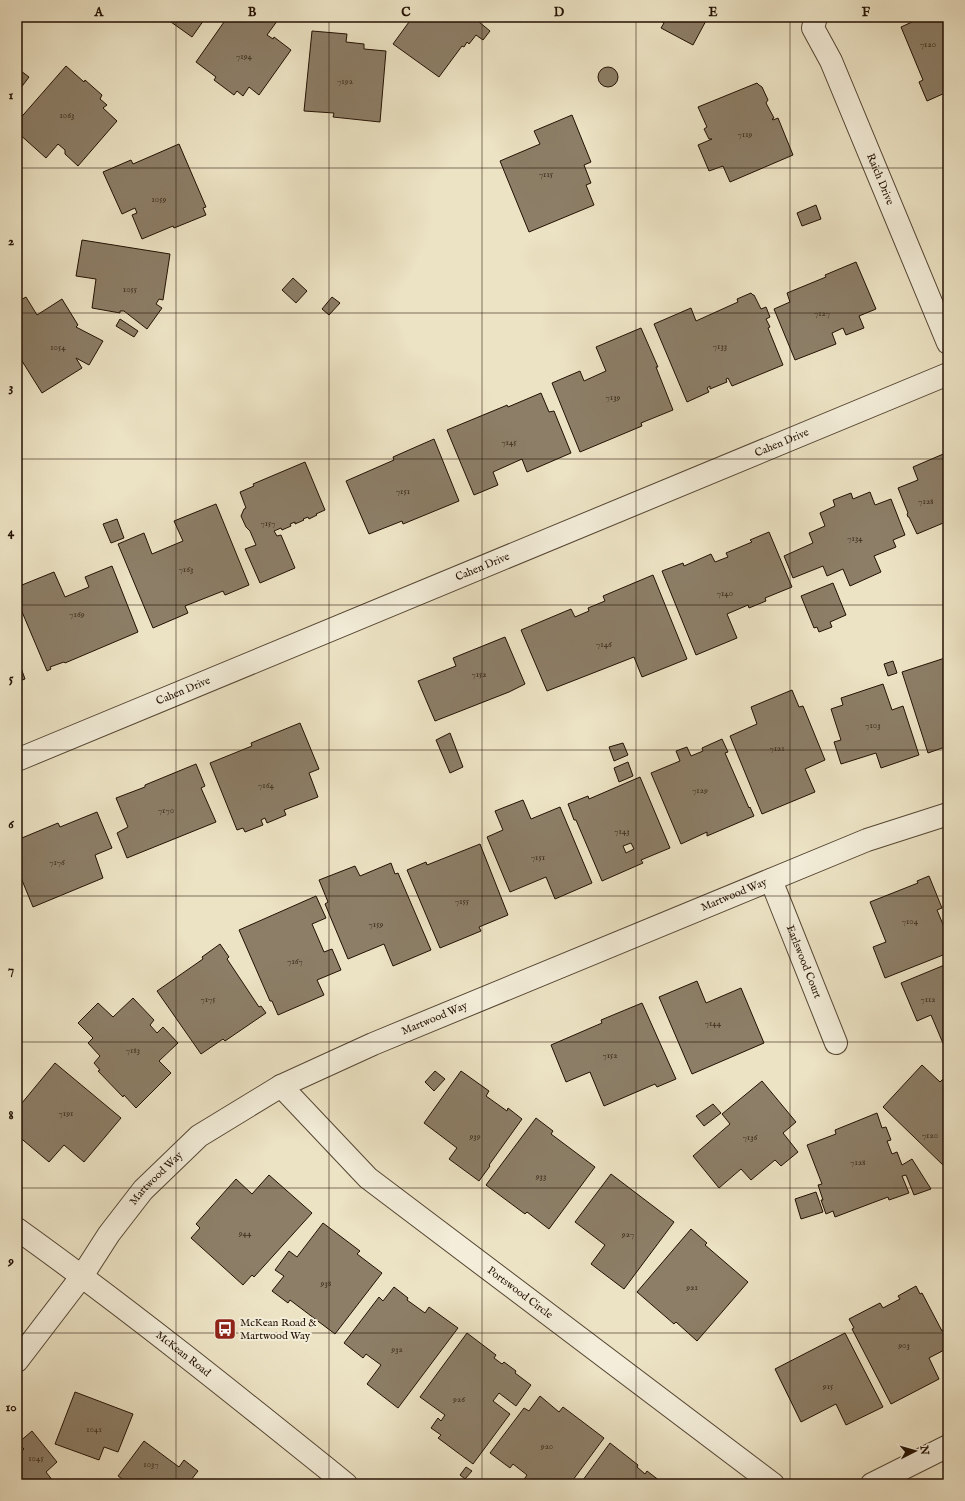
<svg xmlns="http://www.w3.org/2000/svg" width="965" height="1501" viewBox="0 0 965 1501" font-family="'IM FELL English',serif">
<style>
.building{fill:#8c7e67;stroke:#231103;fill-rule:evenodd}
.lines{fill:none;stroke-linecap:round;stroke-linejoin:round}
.minor-casing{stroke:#554633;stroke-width:24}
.tertiary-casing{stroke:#554633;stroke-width:24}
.minor{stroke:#f3edd9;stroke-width:22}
.tertiary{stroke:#f3edd9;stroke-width:22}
.grid{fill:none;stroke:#231103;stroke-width:1;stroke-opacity:0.55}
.labels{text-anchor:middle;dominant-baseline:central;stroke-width:4;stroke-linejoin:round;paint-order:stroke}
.number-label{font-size:9px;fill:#3d2c1c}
.street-label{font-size:11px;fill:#231103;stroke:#f3edd9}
.poi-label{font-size:11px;fill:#231103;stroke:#f3edd9;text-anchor:start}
.neatline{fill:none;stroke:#231103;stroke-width:1.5}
.grid-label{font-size:13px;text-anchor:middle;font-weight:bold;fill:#231103}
</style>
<rect width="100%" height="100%" fill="#ece3c4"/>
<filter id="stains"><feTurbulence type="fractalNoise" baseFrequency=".005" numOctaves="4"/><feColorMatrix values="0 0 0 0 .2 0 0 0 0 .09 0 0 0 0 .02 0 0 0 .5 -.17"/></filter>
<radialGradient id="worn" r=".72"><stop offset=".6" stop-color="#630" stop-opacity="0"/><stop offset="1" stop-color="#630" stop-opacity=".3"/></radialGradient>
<!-- building -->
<g class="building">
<polygon points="164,17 206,17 192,37"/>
<polygon points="220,17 280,17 267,35 273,39 274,37 291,50 259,95 249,87 243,96 237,91 234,95 214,80 216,77 196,62 224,22 219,18"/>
<polygon points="402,17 473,17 490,31 483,40 476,35 469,44 467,42 464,47 462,46 439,77 393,44 409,22"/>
<polygon points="654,17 708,17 693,45 661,28 664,23"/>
<polygon points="923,17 948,17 947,99 945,93 927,101 919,82 923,80 901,27"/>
<polygon points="312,31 347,34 346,42 364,44 364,49 386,51 380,122 333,117 334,113 304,111"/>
<polygon points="66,66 84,82 85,80 102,95 100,99 107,105 103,108 117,121 78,166 65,154 65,150 58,144 46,158 17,132 17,122"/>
<circle cx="608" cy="77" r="10"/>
<polygon points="17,68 29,77 17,93"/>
<polygon points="757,83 759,85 762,87 768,100 766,103 774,118 772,119 773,120 778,118 793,155 730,182 723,166 709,171 698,145 712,139 709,139 704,129 707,127 698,107"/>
<polygon points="572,115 591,162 584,165 591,183 586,185 594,205 529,232 500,161 540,144 534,131"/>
<polygon points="179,144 206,207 203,208 206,215 174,228 173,226 142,239 132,215 137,213 135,208 122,214 103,172 131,160 133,164"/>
<polygon points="816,205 821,219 802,226 797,213"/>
<polygon points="82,240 170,254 163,300 159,299 156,304 162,308 147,329 124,311 120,311 120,313 92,308 96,279 76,276"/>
<polygon points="856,262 876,309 859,316 864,328 846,335 843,328 832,333 836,344 795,360 774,309 790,302 787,293 826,277 825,275"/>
<polygon points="293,278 307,291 296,303 282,290"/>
<polygon points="751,293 753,295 754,295 761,309 766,307 770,317 766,319 770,327 768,328 783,365 732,386 728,378 726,379 727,382 710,389 710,386 707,388 709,392 687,402 654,324 691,308 696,321 738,302 737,299"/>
<polygon points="26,297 37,315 62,299 78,325 76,327 103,341 89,365 76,358 82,368 42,393 17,353 17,302"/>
<polygon points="332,297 340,303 329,315 322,309"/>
<polygon points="120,319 138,331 134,337 116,326"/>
<polygon points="641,328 658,367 656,367 673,410 641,423 642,426 580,452 552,383 580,371 584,381 606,371 596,347"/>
<polygon points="541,393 549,412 554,411 571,453 527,472 522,459 493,472 498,485 474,495 447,430 505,406 507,405 508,407"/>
<polygon points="434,439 459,501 403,524 402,521 369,534 346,481 394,460 393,457"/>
<polygon points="948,452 948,521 917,534 909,517 908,517 907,514 908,513 898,488 918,480 913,467"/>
<polygon points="305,462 325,510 316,514 317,515 309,519 308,517 303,519 304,520 295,524 295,522 290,524 291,526 282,530 281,528 274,531 277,536 281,535 295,568 260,583 245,549 256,545 250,531 246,527 241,516 244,509 246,508 240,492 254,486 253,484"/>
<polygon points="870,492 875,505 891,499 905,535 893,540 896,547 874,556 881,572 850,586 843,569 827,576 823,566 793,578 784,556 813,543 809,533 825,526 820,513 835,506 833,500 851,493 853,499"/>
<polygon points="216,504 249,585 225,595 223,591 185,606 188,613 153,628 118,544 144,533 152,554 183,541 174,521"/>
<polygon points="117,519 124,538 111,543 103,524"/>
<polygon points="769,532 792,587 765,598 766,601 749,608 748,605 727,614 737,638 696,655 662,571 683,563 684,566 711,554 715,562 728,557 726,553 752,542 750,540"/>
<polygon points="112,566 138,632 65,663 64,662 50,667 51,669 47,671 17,600 17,587 54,572 65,597 89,587 85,577"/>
<polygon points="653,575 687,659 642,677 634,657 547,691 521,630 571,609 575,617 589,611 588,608 605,601 603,596"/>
<polygon points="833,583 846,615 830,622 832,627 819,632 817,627 814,628 801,596"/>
<polygon points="505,637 525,684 509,692 435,721 418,681 456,666 453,658"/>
<polygon points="17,657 25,679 17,682"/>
<polygon points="948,657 948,746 928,753 902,672"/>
<polygon points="893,661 897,673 888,676 884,664"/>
<polygon points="883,684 892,710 903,706 919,755 881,768 876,753 841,764 834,742 841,740 831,709 843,705 841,698"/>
<polygon points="792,690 799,707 803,706 825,760 805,769 815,792 762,814 730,736 757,724 751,707"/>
<polygon points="300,723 319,769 309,773 318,797 284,810 286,815 267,823 265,818 261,820 263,825 245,832 243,828 237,830 210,763 252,746 251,743"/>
<polygon points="450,733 463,767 450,773 436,740"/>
<polygon points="722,739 728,752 725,753 749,808 750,807 754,816 707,836 707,832 681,844 651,773 680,761 676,751 687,747 691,756 703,751 702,748"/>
<polygon points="623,743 628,755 614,761 609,747"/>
<polygon points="628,762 633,776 619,782 614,768"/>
<polygon points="196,764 205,786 201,788 216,822 127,858 117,833 128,827 116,798 145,787 145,785"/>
<path d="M640,777L670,848L641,860L643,863L602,881L576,820H574L568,804L588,796L589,799ZM631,843L634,849L626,853L623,846Z"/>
<polygon points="523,800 531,819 560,807 592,883 555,899 546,877 510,892 487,837 503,830 495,811"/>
<polygon points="97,812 112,848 95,855 103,878 33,907 17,868 17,840 58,823 60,827"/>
<polygon points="480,844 508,915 479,927 481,931 440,948 407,870 426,862 427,865"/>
<polygon points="391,863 395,874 398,873 431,950 393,966 384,944 348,959 325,904 328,902 319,880 355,866 360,876"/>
<polygon points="929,876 942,908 937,910 947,934 948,933 948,953 885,978 873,947 886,942 870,902 918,883 917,881"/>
<polygon points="316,896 326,918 312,924 324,952 332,949 341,970 317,980 324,995 278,1015 272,1001 270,1001 239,930"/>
<polygon points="220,944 229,957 227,959 259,1007 261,1006 266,1013 225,1041 223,1039 201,1054 157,991 203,959 202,957"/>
<polygon points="947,964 948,1047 945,1048 931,1015 917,1021 901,983"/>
<polygon points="697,981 706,1003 741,988 764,1043 692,1074 659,997"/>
<polygon points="133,998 154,1020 150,1025 157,1033 163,1027 178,1043 159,1061 171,1073 136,1108 124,1095 123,1097 98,1071 100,1070 94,1063 100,1056 88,1043 93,1038 78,1023 98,1003 113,1017"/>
<polygon points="642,1003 676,1079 657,1087 655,1084 604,1106 590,1072 566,1082 551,1045 602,1023 601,1020"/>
<polygon points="55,1063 121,1118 84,1162 64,1145 49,1162 17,1135 17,1109"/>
<polygon points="922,1065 940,1082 948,1074 948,1162 944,1166 883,1107"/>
<polygon points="435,1071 445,1079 434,1091 425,1082"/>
<polygon points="461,1071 489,1091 486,1096 507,1111 508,1108 522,1119 489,1165 490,1166 479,1181 449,1159 457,1148 424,1123"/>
<polygon points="762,1081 796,1122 783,1133 798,1152 781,1166 775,1160 751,1180 741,1169 719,1188 693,1156 730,1124 722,1114"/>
<polygon points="713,1104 721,1113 704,1126 696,1116"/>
<polygon points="877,1113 882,1128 886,1127 891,1140 887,1141 892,1154 897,1152 902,1165 912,1159 931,1189 914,1195 906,1175 902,1176 909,1193 889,1200 888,1197 835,1217 833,1211 826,1214 821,1200 823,1200 818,1185 822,1184 807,1145 836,1134 835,1130"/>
<polygon points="536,1118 553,1131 551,1134 595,1167 549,1229 527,1212 525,1214 486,1185"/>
<polygon points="611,1174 674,1222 624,1289 591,1264 605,1245 575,1222"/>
<polygon points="269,1175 312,1213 254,1277 252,1275 243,1285 191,1238 200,1228 196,1224 236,1179 252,1194"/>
<polygon points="816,1192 823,1212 801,1219 795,1199"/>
<polygon points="323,1223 360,1251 357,1254 382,1273 335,1334 290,1300 288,1303 272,1291 284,1276 275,1270 289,1251 297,1257"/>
<polygon points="691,1229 707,1243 705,1245 748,1282 697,1341 676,1322 674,1324 637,1292"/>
<polygon points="916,1286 920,1294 922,1293 942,1331 948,1328 948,1348 929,1358 939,1379 891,1404 852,1329 854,1328 849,1319 880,1303 883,1308 900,1299 898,1296"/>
<polygon points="394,1287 408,1298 407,1300 425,1313 429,1307 458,1328 398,1408 367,1384 381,1365 366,1354 363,1358 344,1343 379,1297 383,1301"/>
<polygon points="467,1333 496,1355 494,1358 502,1364 504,1362 516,1371 515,1373 531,1385 516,1406 499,1393 493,1401 510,1414 473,1464 438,1438 441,1435 431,1428 438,1418 441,1421 445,1415 420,1397"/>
<polygon points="845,1333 883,1407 846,1425 836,1404 801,1422 775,1369"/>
<polygon points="75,1392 133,1414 118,1452 104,1447 99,1460 55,1444"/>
<polygon points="540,1396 559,1412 563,1407 604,1438 570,1484 521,1484 527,1475 513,1464 510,1468 490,1453 524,1408 529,1411"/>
<polygon points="32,1431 57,1462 46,1472 53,1481 49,1484 17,1484 17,1455 24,1449 18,1443"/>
<polygon points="144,1441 179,1467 184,1460 198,1471 188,1484 129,1484 118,1476"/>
<polygon points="610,1443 638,1465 637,1467 645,1474 647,1471 660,1481 658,1483 659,1484 580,1484"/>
<polygon points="466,1467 472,1471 465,1479 460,1475"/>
</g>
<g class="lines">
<!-- minor casing -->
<g class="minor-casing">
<g id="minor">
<path id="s1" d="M816,17L813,28L831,61L948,343"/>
<path id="s2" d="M17,760L948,374"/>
<path id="s3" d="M771,880L836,1043"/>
<path id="s4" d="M281,1086L368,1178L773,1484"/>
<path id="s5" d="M17,1361L82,1276L109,1234L143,1190L199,1136L281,1086L373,1044L867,840L948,814"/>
<polyline points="872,1484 948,1446"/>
</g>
</g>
<!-- tertiary casing -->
<g class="tertiary-casing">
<g id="tertiary">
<path id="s6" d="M17,1229C130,1310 238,1397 346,1484"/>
</g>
</g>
<!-- minor -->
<use href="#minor" class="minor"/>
<!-- tertiary -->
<use href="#tertiary" class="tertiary"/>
</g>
<!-- grid -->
<path class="grid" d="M176,17V1484M329,17V1484M482,17V1484M636,17V1484M790,17V1484M17,168H948M17,313H948M17,459H948M17,605H948M17,750H948M17,896H948M17,1042H948M17,1188H948M17,1333H948"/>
<!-- icons -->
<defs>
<g id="bus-square" transform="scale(1.15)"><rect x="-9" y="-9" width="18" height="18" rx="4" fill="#8f2418" stroke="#f3edd9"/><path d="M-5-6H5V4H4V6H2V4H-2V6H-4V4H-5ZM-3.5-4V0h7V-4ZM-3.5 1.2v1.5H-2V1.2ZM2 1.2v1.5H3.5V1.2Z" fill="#fff"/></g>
</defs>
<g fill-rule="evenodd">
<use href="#bus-square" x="225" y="1329"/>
</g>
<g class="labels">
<!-- number labels -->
<g class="number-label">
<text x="928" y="44">7120</text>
<text x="244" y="56">7194</text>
<text x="345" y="81">7192</text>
<text x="67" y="115">1063</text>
<text x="745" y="134">7119</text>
<text x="546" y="174">7115</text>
<text x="159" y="199">1059</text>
<text x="130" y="289">1055</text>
<text x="822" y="313">7127</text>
<text x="720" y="346">7133</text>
<text x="58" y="347">1054</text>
<text x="613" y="397">7139</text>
<text x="509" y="442">7145</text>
<text x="403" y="491">7151</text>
<text x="926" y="501">7128</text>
<text x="268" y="523">7157</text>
<text x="855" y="538">7134</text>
<text x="186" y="569">7163</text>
<text x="725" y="593">7140</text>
<text x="77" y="614">7169</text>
<text x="604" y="644">7146</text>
<text x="479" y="674">7152</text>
<text x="873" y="725">7103</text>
<text x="777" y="748">7121</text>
<text x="266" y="785">7164</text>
<text x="700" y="790">7129</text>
<text x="166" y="810">7170</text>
<text x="622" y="831">7143</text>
<text x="538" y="857">7151</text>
<text x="57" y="862">7176</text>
<text x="462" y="901">7155</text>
<text x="910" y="921">7104</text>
<text x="376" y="924">7159</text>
<text x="295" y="961">7167</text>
<text x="208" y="999">7175</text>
<text x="928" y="999">7112</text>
<text x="713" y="1023">7144</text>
<text x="133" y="1050">7183</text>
<text x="610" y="1055">7152</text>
<text x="66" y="1113">7191</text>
<text x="930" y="1135">7120</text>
<text x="475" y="1136">939</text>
<text x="750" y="1137">7136</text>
<text x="858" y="1162">7128</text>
<text x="541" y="1176">933</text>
<text x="245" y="1233">944</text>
<text x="628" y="1234">927</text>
<text x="326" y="1283">938</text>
<text x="692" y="1287">921</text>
<text x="904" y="1345">903</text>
<text x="397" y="1349">932</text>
<text x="828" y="1386">915</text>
<text x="459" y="1399">926</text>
<text x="94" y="1429">1041</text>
<text x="547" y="1446">920</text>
<text x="36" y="1458">1045</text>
<text x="151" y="1464">1037</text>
</g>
<!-- street labels -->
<g class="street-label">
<text stroke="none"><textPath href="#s1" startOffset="177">Raich Drive</textPath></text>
<text stroke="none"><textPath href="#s2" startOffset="828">Cahen Drive</textPath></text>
<text stroke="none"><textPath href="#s2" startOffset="504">Cahen Drive</textPath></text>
<text stroke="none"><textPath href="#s2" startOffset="180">Cahen Drive</textPath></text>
<text stroke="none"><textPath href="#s5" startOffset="878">Martwood Way</textPath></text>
<text stroke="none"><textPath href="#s3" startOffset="88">Earlswood Court</textPath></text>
<text stroke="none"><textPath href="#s5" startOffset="554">Martwood Way</textPath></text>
<text stroke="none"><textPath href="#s5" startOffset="230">Martwood Way</textPath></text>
<text stroke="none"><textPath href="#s4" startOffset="317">Portswood Circle</textPath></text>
<text stroke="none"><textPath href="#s6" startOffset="208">McKean Road</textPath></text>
</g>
<!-- poi labels -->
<g class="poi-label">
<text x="240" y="1323">McKean Road &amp;<tspan x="240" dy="13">Martwood Way</tspan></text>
</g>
</g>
<!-- margin -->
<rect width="965" height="1501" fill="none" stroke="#ece3c4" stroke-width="44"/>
<!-- north arrow -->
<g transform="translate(915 1451) rotate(84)" stroke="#f3edd9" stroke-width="3" paint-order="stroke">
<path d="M0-3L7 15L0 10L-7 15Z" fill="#231103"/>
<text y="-6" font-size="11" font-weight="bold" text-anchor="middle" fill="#231103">N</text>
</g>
<rect x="22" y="22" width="921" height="1457" class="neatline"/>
<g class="grid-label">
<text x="99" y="16">A</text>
<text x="252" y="16">B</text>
<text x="406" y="16">C</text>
<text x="559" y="16">D</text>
<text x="713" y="16">E</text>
<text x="866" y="16">F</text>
<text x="11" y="99">1</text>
<text x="11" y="245">2</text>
<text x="11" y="391">3</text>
<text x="11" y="536">4</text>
<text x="11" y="682">5</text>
<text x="11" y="828">6</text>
<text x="11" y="974">7</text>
<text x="11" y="1119">8</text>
<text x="11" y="1265">9</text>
<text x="11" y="1411">10</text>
</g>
<rect width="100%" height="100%" filter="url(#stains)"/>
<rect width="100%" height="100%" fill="url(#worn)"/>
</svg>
